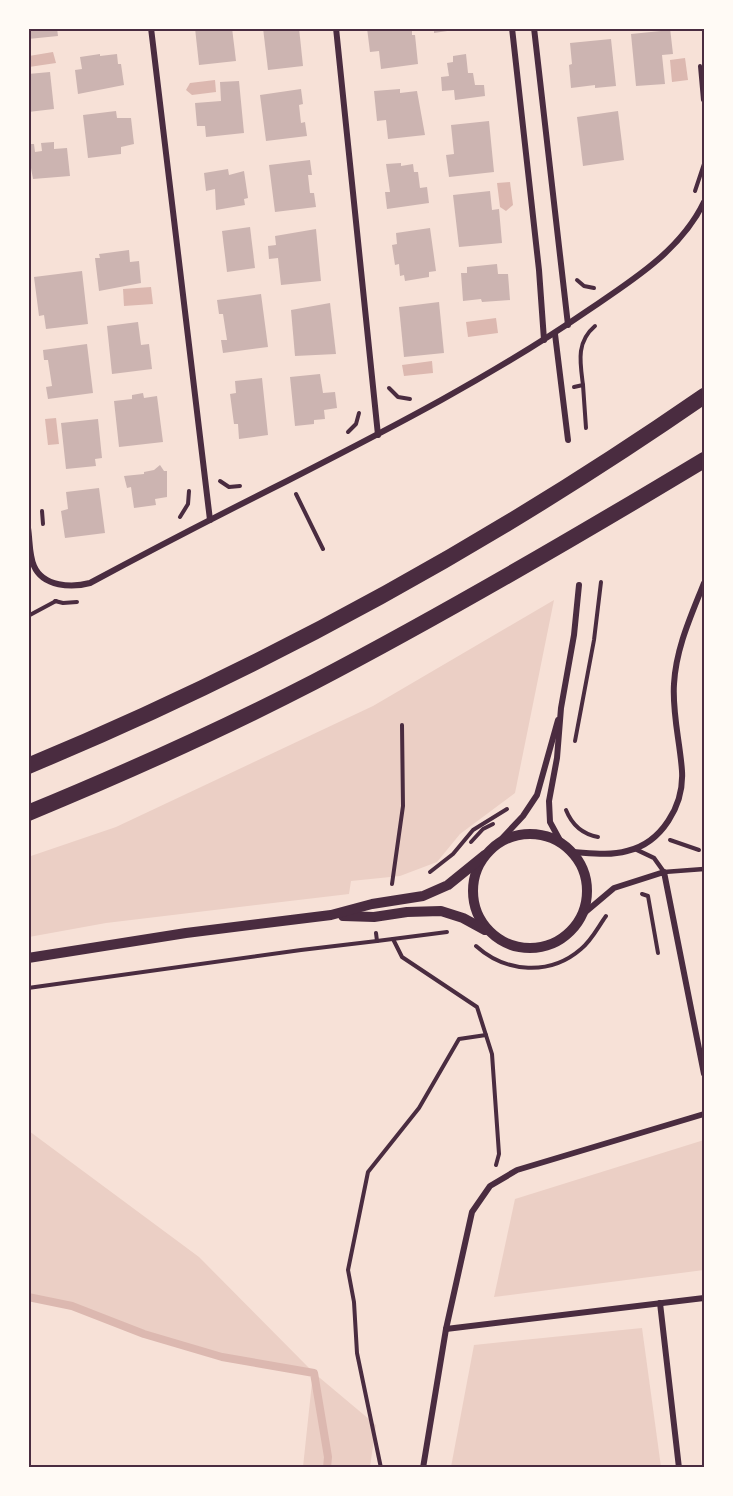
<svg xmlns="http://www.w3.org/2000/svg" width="733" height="1496" viewBox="0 0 733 1496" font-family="Arial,sans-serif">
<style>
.green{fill:#ebcfc5}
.water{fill:#dcb8b0}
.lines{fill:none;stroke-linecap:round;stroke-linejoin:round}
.stream{stroke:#dcb8b0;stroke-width:8}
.building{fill:#ccb4b1}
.path{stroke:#4a2c40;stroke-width:4}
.service{stroke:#4a2c40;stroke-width:4.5}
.minor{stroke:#4a2c40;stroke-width:6}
.tertiary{stroke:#4a2c40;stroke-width:10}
.trunk{stroke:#4a2c40;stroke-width:16}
.neatline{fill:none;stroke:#4a2c40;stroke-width:2}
</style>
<rect width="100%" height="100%" fill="#f7e1d7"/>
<!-- green -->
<g class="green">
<polygon points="554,600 515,793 460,834 437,862 400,876 351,881 349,894 106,923 29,937 28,857 116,827 373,706"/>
<polygon points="29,1131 199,1257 314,1373 376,1425 370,1467 303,1467 313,1373 222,1357 144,1334 72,1306 29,1297"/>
<polygon points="704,1140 704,1270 494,1297 515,1199"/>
<polygon points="642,1328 661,1467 451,1467 474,1345"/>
</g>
<!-- water -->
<g class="water">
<polygon points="53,52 56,63 29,67 29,56"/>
<polygon points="685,58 688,80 672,82 670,60"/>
<polygon points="215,80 216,92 192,95 186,90 190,83"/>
<polygon points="510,182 513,205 506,211 500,207 497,183"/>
<polygon points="151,287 153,304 124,306 123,289"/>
<polygon points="496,318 498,333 468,337 466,322"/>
<polygon points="432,361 433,373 404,376 402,365"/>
<polygon points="56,418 59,444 48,445 45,419"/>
</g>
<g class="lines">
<!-- stream -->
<polyline class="stream" points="28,1297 72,1306 144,1334 222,1357 314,1373 328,1457 327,1468"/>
</g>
<!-- building -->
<g class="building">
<polygon points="28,28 57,28 58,36 28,39"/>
<polygon points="195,28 232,28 236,61 199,65"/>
<polygon points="263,28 299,28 303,66 268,70"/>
<polygon points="367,28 412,28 412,35 415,35 418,64 381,69 379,51 370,52"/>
<polygon points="434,28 454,28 454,30 434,33"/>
<polygon points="661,28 670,28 673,54 662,55 665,84 636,86 631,34 661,31"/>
<polygon points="611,39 616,86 595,88 595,85 571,88 569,65 572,64 570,43"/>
<polygon points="100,54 100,56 117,54 118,64 121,64 124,85 78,94 75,70 82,69 80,57"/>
<polygon points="466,54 468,73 473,73 475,85 484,85 485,96 455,100 454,90 442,91 441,77 449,76 447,63 453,62 453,56"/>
<polygon points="50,72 54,109 28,112 28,74"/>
<polygon points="239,81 244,133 206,137 205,126 197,126 195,103 221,101 220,82"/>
<polygon points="301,89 303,104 299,105 301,123 305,122 307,136 266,141 260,95"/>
<polygon points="400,89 400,93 417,91 425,135 388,139 386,120 377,121 374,91"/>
<polygon points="116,111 117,118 131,118 134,144 121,147 121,154 88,158 83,115"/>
<polygon points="618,111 624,160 583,166 577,117"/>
<polygon points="489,121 494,172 449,177 446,155 454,154 451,125"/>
<polygon points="54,142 54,149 67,148 70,176 33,179 31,168 28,168 28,144 34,144 35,152 42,151 41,143"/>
<polygon points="310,160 312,175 308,175 310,193 314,193 316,207 275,212 269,165"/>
<polygon points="401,163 401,166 413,164 414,172 418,172 420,188 427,187 429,203 387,209 385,192 390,192 386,164"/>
<polygon points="228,169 229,175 244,171 248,198 244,199 245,205 216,210 215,189 206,191 204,173"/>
<polygon points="490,191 492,210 499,209 502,243 459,247 453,195"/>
<polygon points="250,227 255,268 227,272 222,231"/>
<polygon points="430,228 436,271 429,272 429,277 405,281 404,275 400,276 399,264 395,265 392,245 397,244 396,233"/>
<polygon points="316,229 321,281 281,285 278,258 269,259 268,246 276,245 275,236"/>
<polygon points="129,250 130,262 139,261 141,283 99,291 95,258 100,258 99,254"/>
<polygon points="497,264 498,274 508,274 510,300 482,302 481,299 463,301 461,273 467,273 467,267"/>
<polygon points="82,271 88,324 46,329 44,315 39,316 34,277"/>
<polygon points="261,294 268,347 223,353 221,340 227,340 223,314 219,314 217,300"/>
<polygon points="439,302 444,353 404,357 399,307"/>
<polygon points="330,303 336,354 295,356 291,310"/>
<polygon points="138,322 141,345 149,344 152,369 112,374 107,326"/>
<polygon points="87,344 93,393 48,399 46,387 52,386 48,360 44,360 43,350"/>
<polygon points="320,374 323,393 335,392 337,408 324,410 325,419 314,420 314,424 295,426 290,377"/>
<polygon points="262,378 268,435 239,439 238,424 234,424 230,394 236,393 235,381"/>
<polygon points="143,393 144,398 157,396 163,442 119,447 114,401 132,399 132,395"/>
<polygon points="98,419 102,458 95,459 96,466 66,469 61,423"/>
<polygon points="160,465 164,471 167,471 167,497 155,499 156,505 134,508 131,487 127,488 124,476 144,474 144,472 154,470"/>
<polygon points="99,488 105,533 65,538 61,511 68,509 66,492"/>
</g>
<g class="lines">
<!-- path -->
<g class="path">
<polyline points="700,66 703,100"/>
<polyline points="704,100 704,111"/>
<polyline points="695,191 704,164"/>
<polyline points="577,280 584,286 594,288"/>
<polyline points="583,385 586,428"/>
<path d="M574,387L583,385C580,362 576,342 595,326"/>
<polyline points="389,388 398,397 410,399"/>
<polyline points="348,432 356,424 359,413"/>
<polyline points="220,481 229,487 240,486"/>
<polyline points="296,494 323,549"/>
<polyline points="42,511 43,524"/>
<polyline points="180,517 188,504 189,491"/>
<polyline points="55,601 63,603 77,602"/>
<polyline points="28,616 56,601"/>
<polyline points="575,741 594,640 601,582"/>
<path d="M566,810C572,825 582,834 598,837"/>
<polyline points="670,840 699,850"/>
<polyline points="471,842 483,829 493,824"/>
<polyline points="430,872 453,854 473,830 507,809"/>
<polyline points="392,884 403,806 402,725"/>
<polyline points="642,894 648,896 658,953"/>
<polyline points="393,939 402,957 477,1007 492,1054 499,1154 496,1165"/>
<polyline points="377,941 447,932"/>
<path d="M476,946C506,973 550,976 581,949C592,940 598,927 606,916"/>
<polyline points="28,988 301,950 377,941 376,933"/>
<polyline points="381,1468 357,1353 354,1302 348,1270 368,1172 419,1108 459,1039 486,1035"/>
</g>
<!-- service -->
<polyline class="service" points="635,849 654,858 664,872 704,869"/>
<!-- minor -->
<g class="minor">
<polyline points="151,28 210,520"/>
<polyline points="336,28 378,435"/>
<polyline points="512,28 539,270 544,340"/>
<polyline points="534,28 568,325"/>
<polyline points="555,334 568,440"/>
<path d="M28,528C30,540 29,555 34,566C43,587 72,588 90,583C155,548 221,514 287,481C391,428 494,375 590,309C633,280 681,250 704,202"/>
<polyline points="562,844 550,822 549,801 557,758 561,708 574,635 579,585"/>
<polyline points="493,848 523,816 537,795 558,720"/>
<path d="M572,852C590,853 609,856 627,851C662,843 684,805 682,771C680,742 672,713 674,684C676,648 691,616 704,583"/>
<polyline points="582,915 614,888 664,872 704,1074"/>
<polyline points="660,1303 679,1468"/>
<polyline points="446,1329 704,1298"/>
<polyline points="423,1468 446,1329 472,1212 490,1186 517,1170 704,1114"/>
</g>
<!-- tertiary -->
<g class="tertiary">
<circle cx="530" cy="891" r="57"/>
<polyline points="343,916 374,917 407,912 441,911 463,918 485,930"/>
<polyline points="28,958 186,933 331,915 372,904 423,896 448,885 485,855"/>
</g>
<!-- trunk -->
<g class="trunk">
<path d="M28,766C269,666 490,544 704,396"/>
<path d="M28,813C125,773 221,730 314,682C446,613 576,537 704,460"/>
</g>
</g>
<!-- border -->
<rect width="733" height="1496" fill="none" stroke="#fffaf5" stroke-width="60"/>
<rect x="30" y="30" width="673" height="1436" class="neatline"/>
</svg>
